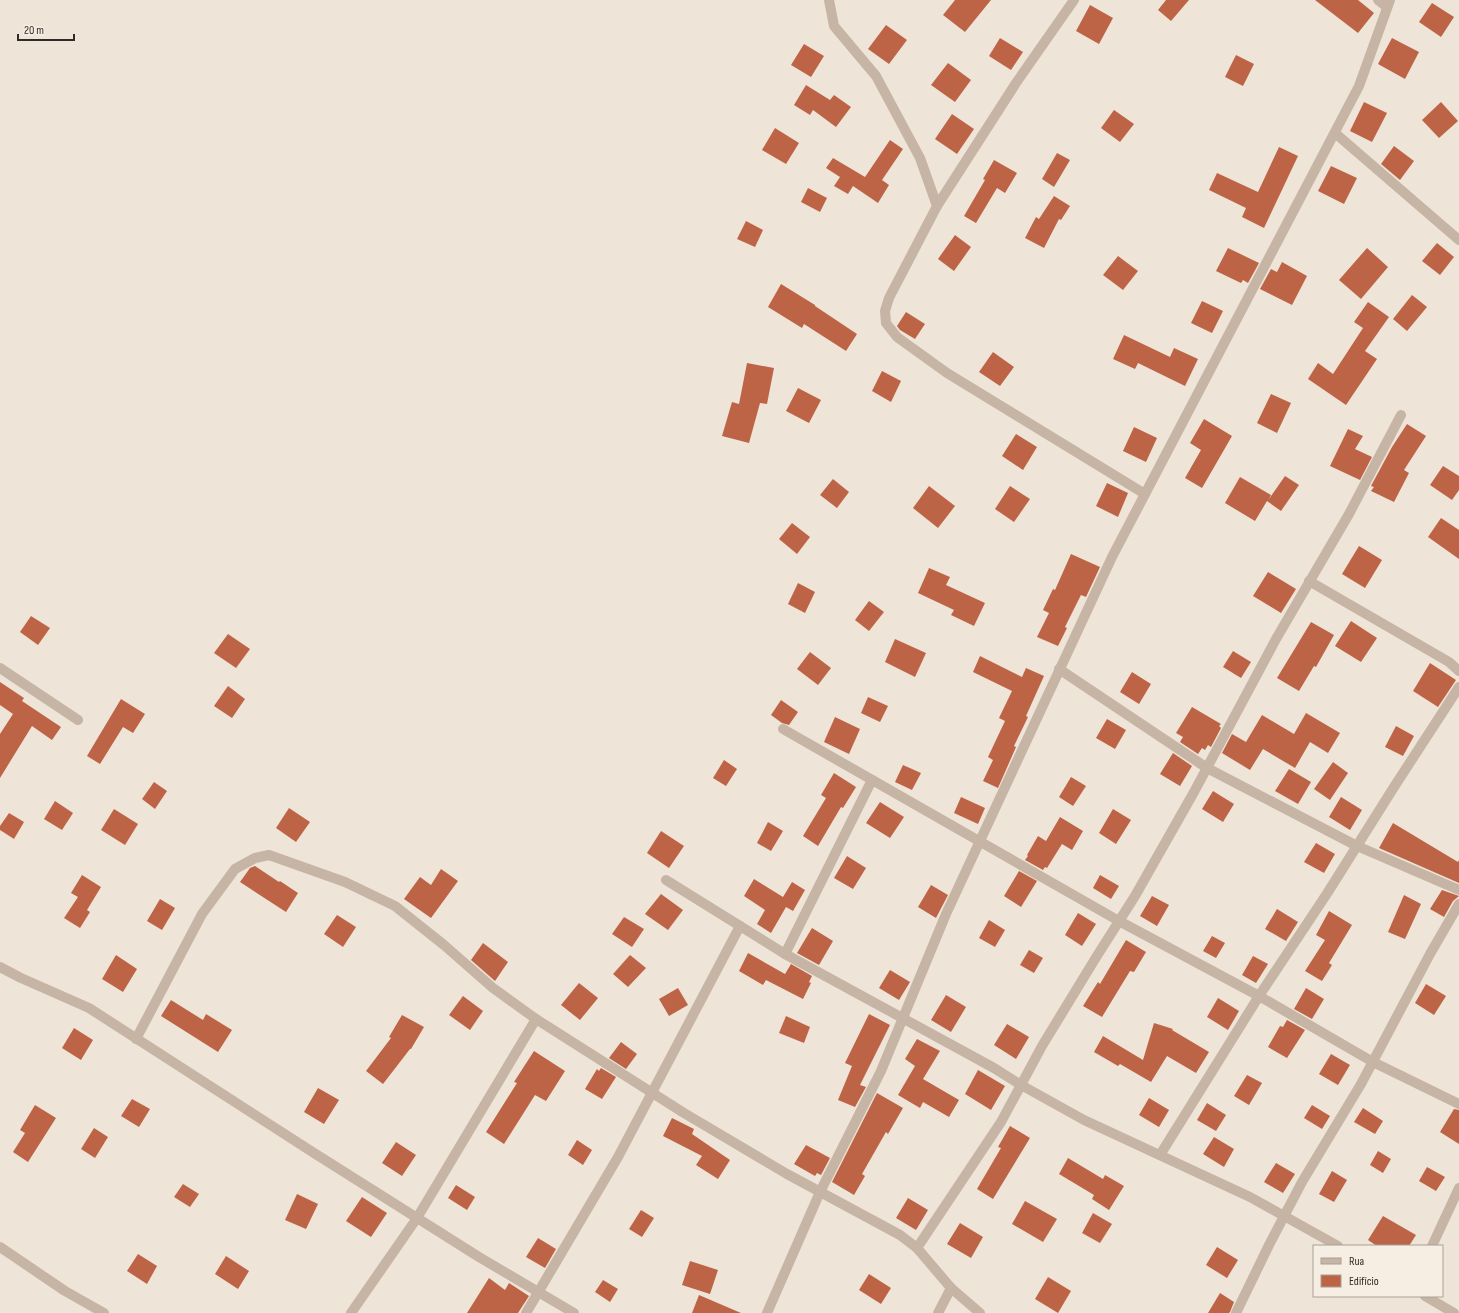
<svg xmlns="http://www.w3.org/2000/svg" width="1459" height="1313" viewBox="0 0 1459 1313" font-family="'Sofia Sans Condensed',sans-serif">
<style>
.building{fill:#be6446}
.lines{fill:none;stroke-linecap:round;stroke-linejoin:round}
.minor{stroke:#c6b4a5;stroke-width:10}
</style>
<rect width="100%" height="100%" fill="#efe4d8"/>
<!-- building -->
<g class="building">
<polygon points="955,0 991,0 965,32 943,15"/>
<polygon points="1166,0 1189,0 1171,21 1158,10"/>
<polygon points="1315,0 1358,0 1374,13 1358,33"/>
<polygon points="1432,3 1454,17 1441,37 1419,22"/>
<polygon points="1090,5 1113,18 1099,44 1076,31"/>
<polygon points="886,25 907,40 889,64 868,49"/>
<polygon points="1000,38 1023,52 1011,70 989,56"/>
<polygon points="1392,38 1419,52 1405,79 1378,64"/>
<polygon points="804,44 824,56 811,77 791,65"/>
<polygon points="1236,55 1254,64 1243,86 1225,77"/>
<polygon points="948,63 971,80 955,102 931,85"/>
<polygon points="806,85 830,100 834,95 851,107 836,127 813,110 810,115 794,105"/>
<polygon points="1364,102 1387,113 1372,142 1350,131"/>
<polygon points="1441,102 1458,121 1439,138 1422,120"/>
<polygon points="1114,110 1134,124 1120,142 1101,128"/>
<polygon points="952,114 974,129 957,154 935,139"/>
<polygon points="775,128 799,143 786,164 762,150"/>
<polygon points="890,140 903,149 882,180 889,185 878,203 853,186 848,194 834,186 840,177 826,168 833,158 865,177"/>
<polygon points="1394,146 1414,161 1400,180 1381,164"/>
<polygon points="1279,147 1298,156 1264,228 1242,217 1246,208 1209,190 1217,173 1258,192"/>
<polygon points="1057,153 1070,160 1054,187 1042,179"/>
<polygon points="994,160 1017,173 1005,193 997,188 976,223 964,216 985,180 983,179"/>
<polygon points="1331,166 1357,178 1344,204 1318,191"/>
<polygon points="808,188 827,198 820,212 801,202"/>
<polygon points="1054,196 1070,206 1061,220 1059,219 1044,248 1025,238 1036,217 1039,219"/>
<polygon points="746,221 763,230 755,247 737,239"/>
<polygon points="955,235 971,247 954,271 938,259"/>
<polygon points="1437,243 1454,257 1440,275 1422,261"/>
<polygon points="1228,248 1259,263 1248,283 1243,280 1241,283 1216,271"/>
<polygon points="1367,248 1388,267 1361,299 1339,280"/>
<polygon points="1118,256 1138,271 1123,290 1103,275"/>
<polygon points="1282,262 1307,276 1292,305 1260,289 1271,269 1277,272"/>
<polygon points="781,284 815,305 815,306 857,334 846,351 804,324 802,328 768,307"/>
<polygon points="1412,295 1427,307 1407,331 1393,319"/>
<polygon points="1202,301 1223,311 1212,333 1191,323"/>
<polygon points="1368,302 1389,317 1365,351 1377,359 1346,405 1308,379 1318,363 1333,374 1363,328 1354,322"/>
<polygon points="906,312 925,324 915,339 900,330 897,326"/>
<polygon points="1124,335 1170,357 1174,348 1198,359 1185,386 1138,363 1135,369 1113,359"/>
<polygon points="993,352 1014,367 1000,386 979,372"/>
<polygon points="747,363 774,368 767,404 760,403 749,443 722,436 732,402 739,404"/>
<polygon points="882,371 901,381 891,402 872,391"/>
<polygon points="798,388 821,400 809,423 786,411"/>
<polygon points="1271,394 1291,403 1277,433 1257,423"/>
<polygon points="1204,419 1232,436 1202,488 1185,478 1201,450 1190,443"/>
<polygon points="1407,424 1426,436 1404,470 1409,473 1394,502 1371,491 1374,487 1371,486 1392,447"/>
<polygon points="1134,427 1157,438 1146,462 1123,451"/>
<polygon points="1348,429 1363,436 1355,449 1372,457 1360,480 1330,466"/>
<polygon points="1016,434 1037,447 1023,470 1002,456"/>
<polygon points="1443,466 1459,476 1459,490 1452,500 1430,485"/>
<polygon points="1285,476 1299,485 1281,511 1267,501 1255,521 1225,503 1240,477 1271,495 1269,499"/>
<polygon points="833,479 849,492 837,508 820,495"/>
<polygon points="1107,483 1128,493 1118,517 1096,506"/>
<polygon points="929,486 955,506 938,528 913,508"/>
<polygon points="1010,486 1030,499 1014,522 995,509"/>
<polygon points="1441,518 1459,530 1459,559 1428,537"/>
<polygon points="792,523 810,537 797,554 779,539"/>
<polygon points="1359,546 1382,560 1365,588 1342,574"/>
<polygon points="1071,554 1100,567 1086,597 1081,595 1065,627 1067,628 1058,646 1037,637 1049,613 1043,610 1053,589 1055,590"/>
<polygon points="929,568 950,577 946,585 985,603 974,626 951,615 954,610 918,593"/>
<polygon points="1268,572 1296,589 1281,613 1253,596"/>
<polygon points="798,583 815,592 805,613 788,604"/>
<polygon points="869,601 884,612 869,631 855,620"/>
<polygon points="31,616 50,628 38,645 20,632"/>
<polygon points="1351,621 1377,638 1361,662 1335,646"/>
<polygon points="1311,622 1334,635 1316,667 1314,666 1299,691 1277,678"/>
<polygon points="228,634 250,649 236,668 214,653"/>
<polygon points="895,639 926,653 915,677 885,662"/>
<polygon points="1233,651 1251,662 1241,678 1223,667"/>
<polygon points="810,652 831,668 818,685 797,669"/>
<polygon points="980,656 1022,677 1026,668 1044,676 1026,716 1028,717 1014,746 1016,747 998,788 983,781 993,760 988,757 1005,721 999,718 1012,691 973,672"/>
<polygon points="1430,663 1456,680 1438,707 1413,691"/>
<polygon points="1132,672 1151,684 1139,704 1120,692"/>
<polygon points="0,682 24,698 22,701 61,727 52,740 32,726 0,778 0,734 13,714 0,705"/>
<polygon points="228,686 245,699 232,718 214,706"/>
<polygon points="868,697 888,706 880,722 861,713"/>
<polygon points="121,699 145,714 133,733 123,727 100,764 87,756"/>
<polygon points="781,700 798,712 789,725 782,723 771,715"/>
<polygon points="1192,707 1221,724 1219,726 1221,728 1211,747 1208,745 1205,750 1202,748 1198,754 1180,742 1183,737 1176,733"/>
<polygon points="1306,713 1340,733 1328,753 1310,742 1295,768 1263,749 1250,770 1222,753 1232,734 1246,742 1262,715 1294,734"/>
<polygon points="835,717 860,729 849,754 824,742"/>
<polygon points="1107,719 1126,730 1115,749 1096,738"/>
<polygon points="1396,726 1414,736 1403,756 1385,747"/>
<polygon points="1173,753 1192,766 1180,786 1160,774"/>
<polygon points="724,760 737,769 726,786 713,778"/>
<polygon points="1333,762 1348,773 1330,800 1314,789"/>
<polygon points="903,765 921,773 912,790 895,782"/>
<polygon points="1289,769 1311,782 1298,804 1275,791"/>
<polygon points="834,773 856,787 843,808 841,807 818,846 803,836 826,798 821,795"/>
<polygon points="1071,777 1086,786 1073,806 1059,797"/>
<polygon points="154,782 167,791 155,809 142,799"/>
<polygon points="1213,791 1234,804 1223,822 1202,809"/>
<polygon points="961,797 985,808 978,824 954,813"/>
<polygon points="1341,797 1362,810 1350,830 1329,817"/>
<polygon points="55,801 73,813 62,830 44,819"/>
<polygon points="880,802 904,817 890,838 866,823"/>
<polygon points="289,808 310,822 296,842 276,828"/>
<polygon points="114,809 138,824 125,845 101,830"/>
<polygon points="1113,809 1131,820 1116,844 1099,833"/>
<polygon points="9,813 24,822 14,839 0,830 0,826"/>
<polygon points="1060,817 1083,831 1072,850 1062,844 1047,868 1045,867 1043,870 1025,860 1028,856 1027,855 1038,836 1046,841"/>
<polygon points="768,822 783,831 771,851 757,843"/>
<polygon points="1393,823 1458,862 1459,860 1459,883 1379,848"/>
<polygon points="661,831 684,846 669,868 647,853"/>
<polygon points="1316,843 1335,854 1324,873 1304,862"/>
<polygon points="847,856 866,868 853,889 834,878"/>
<polygon points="255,866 279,882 280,881 298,893 286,912 240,882 250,868"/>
<polygon points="441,869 458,881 431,918 404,899 420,877 431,885"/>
<polygon points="1019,871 1037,881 1021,907 1004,896"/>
<polygon points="82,875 101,887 87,910 90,912 80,928 64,918 78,897 71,893"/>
<polygon points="1100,875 1119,886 1111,899 1093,888"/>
<polygon points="754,879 783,897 792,882 805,890 793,911 786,907 771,933 757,924 765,910 744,896"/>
<polygon points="931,885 948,895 936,918 918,907"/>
<polygon points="1442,890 1459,896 1453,901 1444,917 1430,909"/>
<polygon points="661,894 683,910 668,930 645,914"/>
<polygon points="1404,895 1421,904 1405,939 1388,932"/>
<polygon points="1152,896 1169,905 1157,926 1140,916"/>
<polygon points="160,899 175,908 162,930 147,921"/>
<polygon points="1277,909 1298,922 1286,941 1265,929"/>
<polygon points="1329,911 1352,925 1329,963 1332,965 1322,981 1305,971 1325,940 1316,935"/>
<polygon points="1078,913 1096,924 1082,946 1065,935"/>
<polygon points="337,915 356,927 343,947 324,934"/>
<polygon points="624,917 644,929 632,947 612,934"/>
<polygon points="989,920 1005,930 995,947 979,938"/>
<polygon points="812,928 833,941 819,965 797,953"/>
<polygon points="1212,936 1225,943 1216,958 1203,951"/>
<polygon points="1126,940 1146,952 1134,972 1130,971 1102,1017 1083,1006 1098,982 1100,984"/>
<polygon points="483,943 508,962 495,981 471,960"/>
<polygon points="1029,950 1043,958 1034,973 1020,965"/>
<polygon points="748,953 785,974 791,964 812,976 809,982 811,983 803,999 766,980 763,985 739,971"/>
<polygon points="116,955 137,969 123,992 102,979"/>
<polygon points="630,955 646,968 628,987 613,974"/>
<polygon points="1253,956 1268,964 1256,983 1242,975"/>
<polygon points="890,970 910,982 899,1000 879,988"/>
<polygon points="579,983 598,998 580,1020 561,1005"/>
<polygon points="1426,984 1446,996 1434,1015 1415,1003"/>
<polygon points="678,988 688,1005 669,1016 659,999"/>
<polygon points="1306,988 1324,999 1312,1019 1294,1009"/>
<polygon points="946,995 966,1007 951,1032 931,1020"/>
<polygon points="463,996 483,1011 470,1030 449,1015"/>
<polygon points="1218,998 1239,1011 1228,1030 1207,1017"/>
<polygon points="171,1000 203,1020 206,1014 232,1030 218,1052 161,1016"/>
<polygon points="869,1014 890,1025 860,1085 866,1087 855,1107 838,1100 852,1066 845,1063"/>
<polygon points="402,1015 424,1027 411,1049 410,1049 383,1084 366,1071 391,1038 389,1037"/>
<polygon points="786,1016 810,1027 804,1043 779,1033"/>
<polygon points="1287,1020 1305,1030 1287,1058 1268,1047 1280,1026 1283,1027"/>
<polygon points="1154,1023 1173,1029 1172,1030 1209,1052 1196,1073 1167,1056 1151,1082 1120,1064 1118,1066 1094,1052 1103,1036 1143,1060"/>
<polygon points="1007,1024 1029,1037 1016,1059 994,1045"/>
<polygon points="74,1028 93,1040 81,1060 62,1048"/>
<polygon points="917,1039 940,1051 923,1079 959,1100 949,1117 923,1102 920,1108 898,1095 915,1066 905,1059"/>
<polygon points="621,1042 637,1054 626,1069 609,1058"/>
<polygon points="534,1051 565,1071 546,1101 535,1095 504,1144 486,1132 517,1083 514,1082"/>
<polygon points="1331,1054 1350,1065 1338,1085 1319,1074"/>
<polygon points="601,1068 616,1077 602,1099 585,1089 597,1069 599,1071"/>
<polygon points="978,1070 1005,1086 991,1110 965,1094"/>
<polygon points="1247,1075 1262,1083 1249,1105 1234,1096"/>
<polygon points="318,1088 339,1100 324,1124 304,1112"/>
<polygon points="877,1093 903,1108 888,1134 886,1132 862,1174 865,1176 854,1195 832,1182"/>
<polygon points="1149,1098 1169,1110 1159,1127 1139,1115"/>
<polygon points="132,1099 150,1109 139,1127 121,1116"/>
<polygon points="1207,1103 1226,1115 1216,1131 1197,1120"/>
<polygon points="35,1105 56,1118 28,1162 13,1152 25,1133 20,1130"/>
<polygon points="1312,1105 1330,1116 1322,1129 1304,1118"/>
<polygon points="1363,1108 1383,1121 1375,1134 1354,1122"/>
<polygon points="1454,1109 1459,1110 1459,1144 1440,1132"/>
<polygon points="672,1118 694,1129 692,1134 730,1160 718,1179 696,1165 702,1156 663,1136"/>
<polygon points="1010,1126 1030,1138 993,1199 977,1189 1001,1148 998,1147"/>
<polygon points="94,1128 108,1137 95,1158 81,1149"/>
<polygon points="1214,1137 1234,1149 1224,1167 1203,1154"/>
<polygon points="577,1140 592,1150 583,1165 568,1155"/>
<polygon points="396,1142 416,1155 402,1176 382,1163"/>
<polygon points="806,1145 830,1158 821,1175 817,1173 815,1176 794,1164"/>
<polygon points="1378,1151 1391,1159 1383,1173 1370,1165"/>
<polygon points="1068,1158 1103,1179 1105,1175 1124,1186 1109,1210 1092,1199 1094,1195 1059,1174"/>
<polygon points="1276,1163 1295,1174 1283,1193 1264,1182"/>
<polygon points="1427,1167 1445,1177 1436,1191 1419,1181"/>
<polygon points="1332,1171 1347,1180 1334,1202 1319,1194"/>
<polygon points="183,1184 199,1194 190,1207 174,1197"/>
<polygon points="456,1185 475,1197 467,1210 448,1198"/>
<polygon points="297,1194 318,1204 306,1229 285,1220"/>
<polygon points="362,1197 387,1213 371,1237 346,1221"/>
<polygon points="908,1198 928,1210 916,1230 896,1218"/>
<polygon points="1025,1201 1057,1219 1043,1242 1012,1224"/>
<polygon points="641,1210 654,1218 642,1237 629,1229"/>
<polygon points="1093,1213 1112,1224 1100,1243 1082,1233"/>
<polygon points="1383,1216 1416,1235 1409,1246 1377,1246 1368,1240"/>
<polygon points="960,1223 983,1237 971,1258 947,1244"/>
<polygon points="538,1238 556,1249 545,1268 526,1257"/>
<polygon points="1217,1247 1238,1260 1227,1278 1206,1265"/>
<polygon points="138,1254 157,1266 147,1284 127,1271"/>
<polygon points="226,1256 249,1271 238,1289 215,1274"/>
<polygon points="690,1261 718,1270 710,1294 682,1285"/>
<polygon points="869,1274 891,1288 881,1304 859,1290"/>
<polygon points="1048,1277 1071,1291 1058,1313 1035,1299"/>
<polygon points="489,1278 505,1290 509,1283 529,1296 518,1313 467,1313"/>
<polygon points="603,1280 618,1289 610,1302 595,1292"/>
<polygon points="1220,1293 1234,1302 1230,1312 1229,1313 1208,1313"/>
<polygon points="699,1295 741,1313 692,1313"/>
</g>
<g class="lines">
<!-- minor -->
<g class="minor">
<polyline points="829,0 834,26 876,76 920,158 937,206"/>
<polyline points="1074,0 1016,83 937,206 889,298 885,311 886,323 897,337 947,373 1145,494"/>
<polyline points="1378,0 1387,7"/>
<polyline points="1335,133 1459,240"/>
<polyline points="1309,581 1449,662 1459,671"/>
<polyline points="0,668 78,720"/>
<polyline points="1059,669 1207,768 1357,846 1459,890"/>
<polyline points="783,729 1119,921 1259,996 1373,1062 1459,1104"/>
<polyline points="666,880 785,954 994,1068 1021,1085 1084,1120 1250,1197 1338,1246"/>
<polyline points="785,954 872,780"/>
<polyline points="0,967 21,978 89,1008 314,1153 479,1257 574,1313"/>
<polyline points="136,1039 202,914 235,869 255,858 269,855 345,882 395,906 444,945 493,988 536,1019 684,1113 787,1174 900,1235 917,1248 951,1288 980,1313"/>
<polyline points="1160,1155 1259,996 1328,892 1394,787 1459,687"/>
<polyline points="1432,1246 1459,1188"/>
<polyline points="0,1247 65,1291 104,1313"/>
<polyline points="917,1248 1001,1122 1042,1046 1095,959 1135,896 1194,792 1276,639 1349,514 1401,415"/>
<polyline points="1425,1296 1454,1313"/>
<polyline points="351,1313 417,1218 536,1019"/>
<polyline points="526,1313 618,1157 740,926"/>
<polyline points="767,1313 820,1192 881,1071 946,914 1112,557 1359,86 1390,0"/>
<polyline points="938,1313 951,1288"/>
<polyline points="1236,1313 1269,1245 1302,1182 1361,1084 1430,954 1459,904"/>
</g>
</g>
<!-- legend -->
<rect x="1313" y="1245" width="130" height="52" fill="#f7eee3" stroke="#a8a097"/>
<rect x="1321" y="1258" width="20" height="6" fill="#c6b4a5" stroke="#a8a097"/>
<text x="1349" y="1265" font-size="12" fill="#322a26">Rua</text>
<rect x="1321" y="1275" width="20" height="12" fill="#be6446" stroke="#a8a097"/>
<text x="1349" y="1285" font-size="12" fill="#322a26">Edifício</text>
<!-- scale -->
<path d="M18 34v6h56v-6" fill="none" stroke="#322a26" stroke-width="2"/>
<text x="24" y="34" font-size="12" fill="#322a26" stroke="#f7eee3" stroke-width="3" paint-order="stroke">20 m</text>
</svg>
